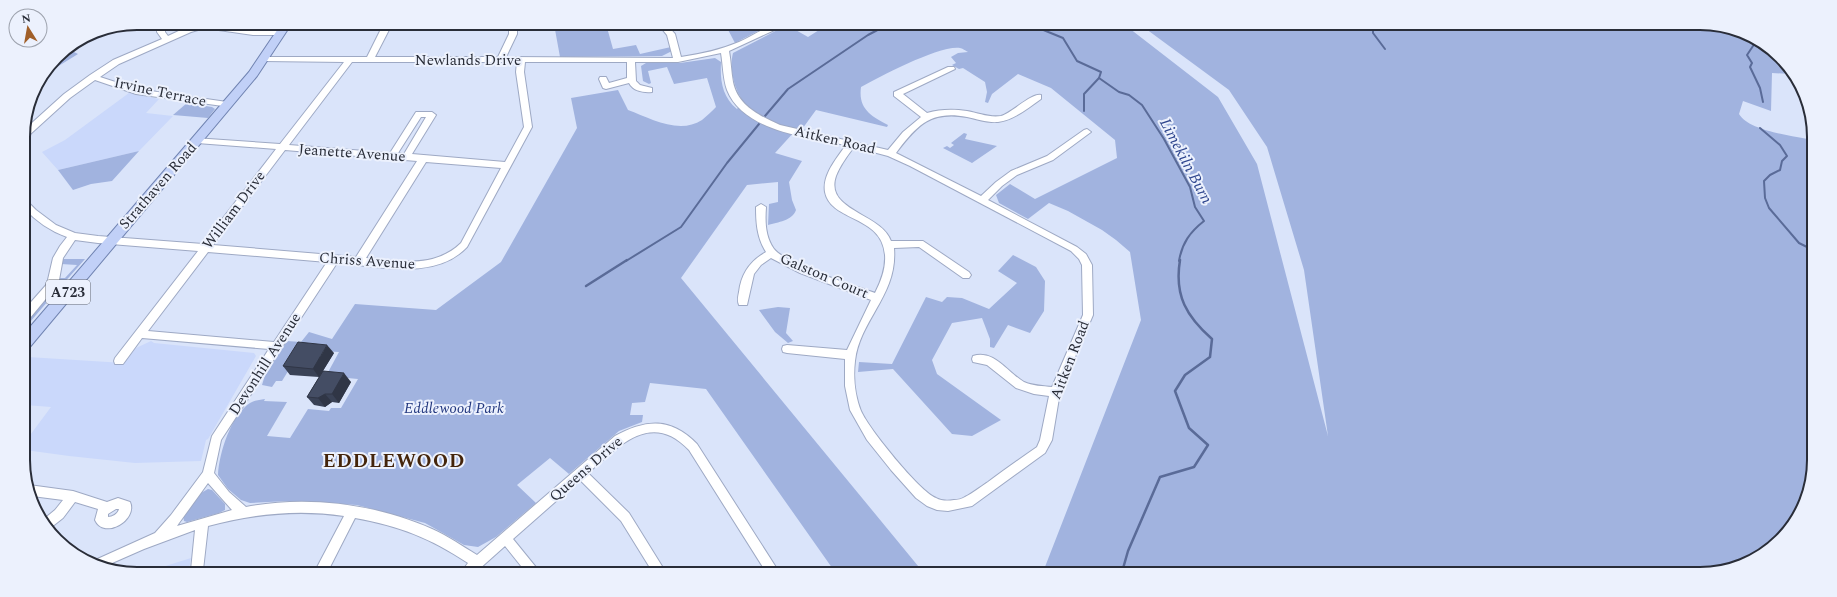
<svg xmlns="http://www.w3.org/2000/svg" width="1837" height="597" viewBox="0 0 1837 597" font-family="Spectral,serif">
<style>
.built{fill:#cad8fb}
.green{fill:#a1b3df}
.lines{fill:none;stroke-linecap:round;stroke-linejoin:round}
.stream-far1{stroke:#5a6b98;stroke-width:2}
.stream{stroke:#5a6b98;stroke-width:2.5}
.minor-casing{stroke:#9ea9c4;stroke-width:2}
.major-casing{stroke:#7083b1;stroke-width:2}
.minor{fill:#fff;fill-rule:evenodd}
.major{fill:#c1d0f7;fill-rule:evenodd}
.wall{fill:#3a4256}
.shaded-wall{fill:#303646}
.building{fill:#444d64;stroke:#303646}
.labels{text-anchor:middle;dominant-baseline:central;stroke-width:4;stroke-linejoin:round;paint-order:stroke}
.shield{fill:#ecf1fd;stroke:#646873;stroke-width:1}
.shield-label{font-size:14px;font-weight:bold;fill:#292d38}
.street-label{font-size:15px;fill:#292d38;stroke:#ecf1fd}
.park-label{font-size:15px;font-style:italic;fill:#23387f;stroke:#ecf1fd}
.water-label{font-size:16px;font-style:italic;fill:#2f468e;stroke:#ecf1fd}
.district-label{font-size:19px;font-weight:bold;letter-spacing:1px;fill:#44250b;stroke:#ecf1fd}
.rim{fill:none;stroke:#292d38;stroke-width:2}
</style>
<rect width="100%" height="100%" fill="#dae4fa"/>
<!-- built -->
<g class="built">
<polygon points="129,93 159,99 146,113 173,116 139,151 58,170 42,152 65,140"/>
<polygon points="151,341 154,343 254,353 256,356 208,439 206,440 201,461 135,463 69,456 25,450 25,442 51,407 25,405 25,362 28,357 124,363 136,348"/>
<polygon points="191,558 189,570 156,570 156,569"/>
</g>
<!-- green -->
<g class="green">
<polygon points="554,24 580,24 581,26 587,24 606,24 613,49 636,45 640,54 671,47 672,51 662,56 560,57"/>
<polygon points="725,24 755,25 758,31 735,43"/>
<path d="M787,25L808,37L827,25H1125L1218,97L1257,164L1328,436L1304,270L1267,147L1229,90L1142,26L1729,27L1785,62L1792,74L1772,73L1771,111L1743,101L1739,114C1749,131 1793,136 1812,140L1810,489L1795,523L1769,550L1707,574L1043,572L1141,320L1130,252L1116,240L1102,230L1068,211L1049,203L1028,219L999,203L996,195L1010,184L1035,199L1117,158L1115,140L1051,88L1018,74L992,94L988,103L985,102L987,92L985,82L963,68L959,69L952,65L956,63L951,57L958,53L968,52C966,51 962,48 960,48C939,45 880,77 861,87C858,109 871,116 888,125L887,127L816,110L800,132L795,131L775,153L802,161L789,182L792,200L796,210C792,221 778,222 768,225L769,204L778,202V182L747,185L681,278L923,572H835L706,389L650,383L645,402L632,403L630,415H643L642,422L619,431L569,474L550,458L517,485L536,503L496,537L478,547L464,545L425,523L357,505L287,501L250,503L241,500L228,489L218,475C219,453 231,415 250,403C255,400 259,400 265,399L264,401L287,402L267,436L290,438L308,409L329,411L331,408H341L358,379L326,376L339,352L301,350L282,381H276L272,387L262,385L265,375L287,341L301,342L309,332L332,339L355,304L436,310L501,262L577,128L571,98L618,90L628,110C650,118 679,135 702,120C707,116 712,111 716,107L707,78L674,84L667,67L648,71L651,83L649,84L643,81L641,66L646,63H680L715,58L721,62C720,80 722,97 737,109L743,101C734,89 729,68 733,53Z"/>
<polygon points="76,43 77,48 72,51 78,54 44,75 57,56"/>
<polygon points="187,103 212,107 215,109 208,118 173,115"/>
<polygon points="964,133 967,134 965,139 997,146 972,163 943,148 947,146 950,148 954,145 951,143"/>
<polygon points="139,151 112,181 91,184 73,190 58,170"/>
<polygon points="1013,255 1036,267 1045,281 1044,311 1030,333 1008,325 994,348 990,347 990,339 982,318 952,323 932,360 937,374 1001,420 972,436 952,434 893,369 858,372 859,362 892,364 926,297 942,302 947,297 962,298 989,309 1017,283 998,271"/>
<polygon points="62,259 85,259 63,284 57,284 59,278 65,278 77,265 61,264"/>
<polygon points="55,287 60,287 24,329 24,323"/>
<polygon points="778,307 790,308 786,333 793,341 788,343 775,332 759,310"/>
<polygon points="208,489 212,490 225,504 225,510 219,513 187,522 184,521 183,516 201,493"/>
</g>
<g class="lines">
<!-- stream-far1 -->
<g class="stream-far1">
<path d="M1037,25L1041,29L1063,38L1077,61L1101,72L1099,78L1119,92L1129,95L1142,105L1164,139L1190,187L1195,207L1204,221C1190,232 1182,243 1179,261"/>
<polyline points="1373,26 1373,33 1385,49"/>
<polyline points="1755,43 1747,55 1752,63 1750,67 1760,88 1763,102"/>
<polyline points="66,50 71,47"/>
<polyline points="1084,111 1084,94 1099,78"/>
<polyline points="765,116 788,89 868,35 887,25"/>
<polyline points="1760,128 1780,145 1787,156 1782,161 1780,170 1770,175 1764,181 1765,198 1769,208 1799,243 1811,249"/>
<polyline points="1811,259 1809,258 1811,260"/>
<polyline points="626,261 681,227 727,163 759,124"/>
</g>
<!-- stream -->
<g class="stream">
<polyline points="586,286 627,260"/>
<path d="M1122,572L1128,551L1160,477L1194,467L1208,445L1189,428L1175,391L1185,375L1210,357L1212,339C1187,317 1174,296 1180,260"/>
</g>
<!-- minor casing -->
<g class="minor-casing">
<g id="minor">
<polygon points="157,23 165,23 165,32 168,36 185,28 205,24 253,31 281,31 285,33 281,35 253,35 205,28 191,32 119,64 100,77 137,89 227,102 230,103 230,107 136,94 95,80 70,98 26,138 23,139 23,131 64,94 90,75 113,60 162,39 157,32"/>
<path d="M384,24H392L375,57H498L509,34V24H517V34L506,57L673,58L667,35L658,24H666L675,34L681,57C701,54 720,50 739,42C753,36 766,25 782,25L781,27L729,51C731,61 731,72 733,82C738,106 760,116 780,125L888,150L903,132L921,117L894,96V92L948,67H954L955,69L903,94L927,113C941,109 953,109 967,111C978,113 990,118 1001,116C1012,113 1031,93 1041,95V99C1028,108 1014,120 998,122C988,123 977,119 967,117C931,110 917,125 896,153L981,196L996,182L1011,171L1047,156L1084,130L1087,129L1091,132L1053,160L1017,175L1002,186L988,200L1077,247L1086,254L1092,265L1093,315L1060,392L1052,440L1045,453L972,506L948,511L937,510L927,506L916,498L891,470L867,440L850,410L845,386V359L787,353L783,352L782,349L783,346L787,345L847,350L871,300L800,273L771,258L761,265L754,274L747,305H739C737,301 738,297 739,292C741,274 750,261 766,252C757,238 756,223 756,207L761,204L766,207C765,221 765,237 774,249C787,265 853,285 875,293C881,281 886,269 885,255C882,215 831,222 825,192C822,175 837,158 846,145C808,138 743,131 727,90C723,79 723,65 721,53L678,62H635L636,81L640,85L652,88V92C644,93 633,91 629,83L606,89L603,88L599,79L600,77H606L609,83L627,78V62H525L524,72L532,127L467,247C435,281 379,266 337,263L221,440L214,473L229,492L246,507C307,495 376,504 432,529C448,536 462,546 477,555L615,436C646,419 671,417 697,444L779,572H766L689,450C651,410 619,446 588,473L629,513L665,571H652L621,521L580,480L513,539L539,571H525L505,546L477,571H462L468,563C430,538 400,526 355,518L328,571H315L344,516C297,509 253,514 208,526L203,570H191L195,530L144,549L103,567L93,561L155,533L171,515L203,472L212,436L269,349L142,338L123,364H115L114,361L115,358L198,251L98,243L75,240L63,258L59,280L54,289L30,318H24V310L47,284L53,258L60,246L67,237C50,231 36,221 24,208V200L27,201L36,210L56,225L75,233L98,236L203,244L276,149L197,143L193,140L194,138L280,144L344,62L264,61L260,59L261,57H367L381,29L320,30L316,28L320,26ZM352,62H517L516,72L524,127L505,162L412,154L436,115L432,112H416L390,153L289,145ZM421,117H426L404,154L398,153ZM854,147L888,156L910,166L1071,251L1079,259L1082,265L1083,315L1052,387C1043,386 1032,386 1024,382C1008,373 994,349 973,356L972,359L973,362L987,365L1016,388L1034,394L1049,396L1040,440L1037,447C1021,458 1004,470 988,482C980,487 973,493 965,497C962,499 957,500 954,500C948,501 941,501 936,498C919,491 869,429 861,411C855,396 853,377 855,361C860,319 898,295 894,248L919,247L963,278H969L971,275L969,272L923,241H891C881,213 824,211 836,176C840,166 847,156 854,147ZM285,150L417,161L356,257L213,245ZM426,162L501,168L461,243C434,269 399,261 366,258ZM208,252L327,262L274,342L148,331ZM208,483L232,510L177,526L179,523Z"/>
<path d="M29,485L73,491L107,502L118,498L130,502C138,520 104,540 95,520L98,509L75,502L63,518L49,529L44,519L55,510L63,500L32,496L27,486ZM116,509H119C118,514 112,517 108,517V514Z"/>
</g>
</g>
<!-- major casing -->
<g class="major-casing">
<polygon id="major" points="282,23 292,23 257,76 29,348 24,349 24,334 249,72"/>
</g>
<!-- minor -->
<use href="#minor" class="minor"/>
<!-- major -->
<use href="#major" class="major"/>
</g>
<!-- wall -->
<polygon class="wall" points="334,353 323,371 351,382 339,403 332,402 325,407 314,405 307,397 319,377 290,375 283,366"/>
<!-- shaded-wall -->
<g class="shaded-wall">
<polygon points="327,345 334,353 319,377 313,369"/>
<polygon points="344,373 351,382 339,403 332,394"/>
<polygon points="325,394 332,402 325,407 318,398"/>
</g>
<!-- building -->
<g class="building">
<polygon points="298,342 327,345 313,369 283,366"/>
<polygon points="323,371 344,373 332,394 325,394 318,398 307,397"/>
</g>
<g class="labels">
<!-- shield labels -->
<rect class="shield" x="46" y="280" width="44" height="24" rx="3"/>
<g class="shield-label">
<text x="68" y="292">A723</text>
</g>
<!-- street labels -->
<g class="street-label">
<text x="468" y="60">Newlands Drive</text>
<text transform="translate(160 92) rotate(12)">Irvine Terrace</text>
<text transform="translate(835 140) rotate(13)">Aitken Road</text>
<text transform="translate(352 153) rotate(4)">Jeanette Avenue</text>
<text transform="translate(158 186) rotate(-49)">Strathaven Road</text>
<text transform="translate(234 210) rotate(-53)">William Drive</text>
<text transform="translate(367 261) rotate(4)">Chriss Avenue</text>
<text transform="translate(824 276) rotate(23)">Galston Court</text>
<text transform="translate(1070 360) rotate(-69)">Aitken Road</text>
<text transform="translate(265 364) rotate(-57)">Devonhill Avenue</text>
<text transform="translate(586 469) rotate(-41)">Queens Drive</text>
</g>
<!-- park labels -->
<g class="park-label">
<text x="454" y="408">Eddlewood Park</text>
</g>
<!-- water labels -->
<g class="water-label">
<text transform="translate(1186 161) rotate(62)">Limekiln Burn</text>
</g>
<!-- district labels -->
<g class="district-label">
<text x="394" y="461">EDDLEWOOD</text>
</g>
</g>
<!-- crop -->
<path d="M0 0H1837V597H0ZM137 30H1700A107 107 0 0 1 1807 137V460A107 107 0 0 1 1700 567H137A107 107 0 0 1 30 460V137A107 107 0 0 1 137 30Z" fill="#ecf1fd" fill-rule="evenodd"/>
<path class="rim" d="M137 30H1700A107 107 0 0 1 1807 137V460A107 107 0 0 1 1700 567H137A107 107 0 0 1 30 460V137A107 107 0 0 1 137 30Z"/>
<!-- north arrow -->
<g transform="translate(28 28) rotate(349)"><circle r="19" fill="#ecf1fd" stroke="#9ea3ae"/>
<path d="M0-3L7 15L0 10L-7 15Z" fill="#a05f29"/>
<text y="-6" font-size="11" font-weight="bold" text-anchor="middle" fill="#292d38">N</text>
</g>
</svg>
